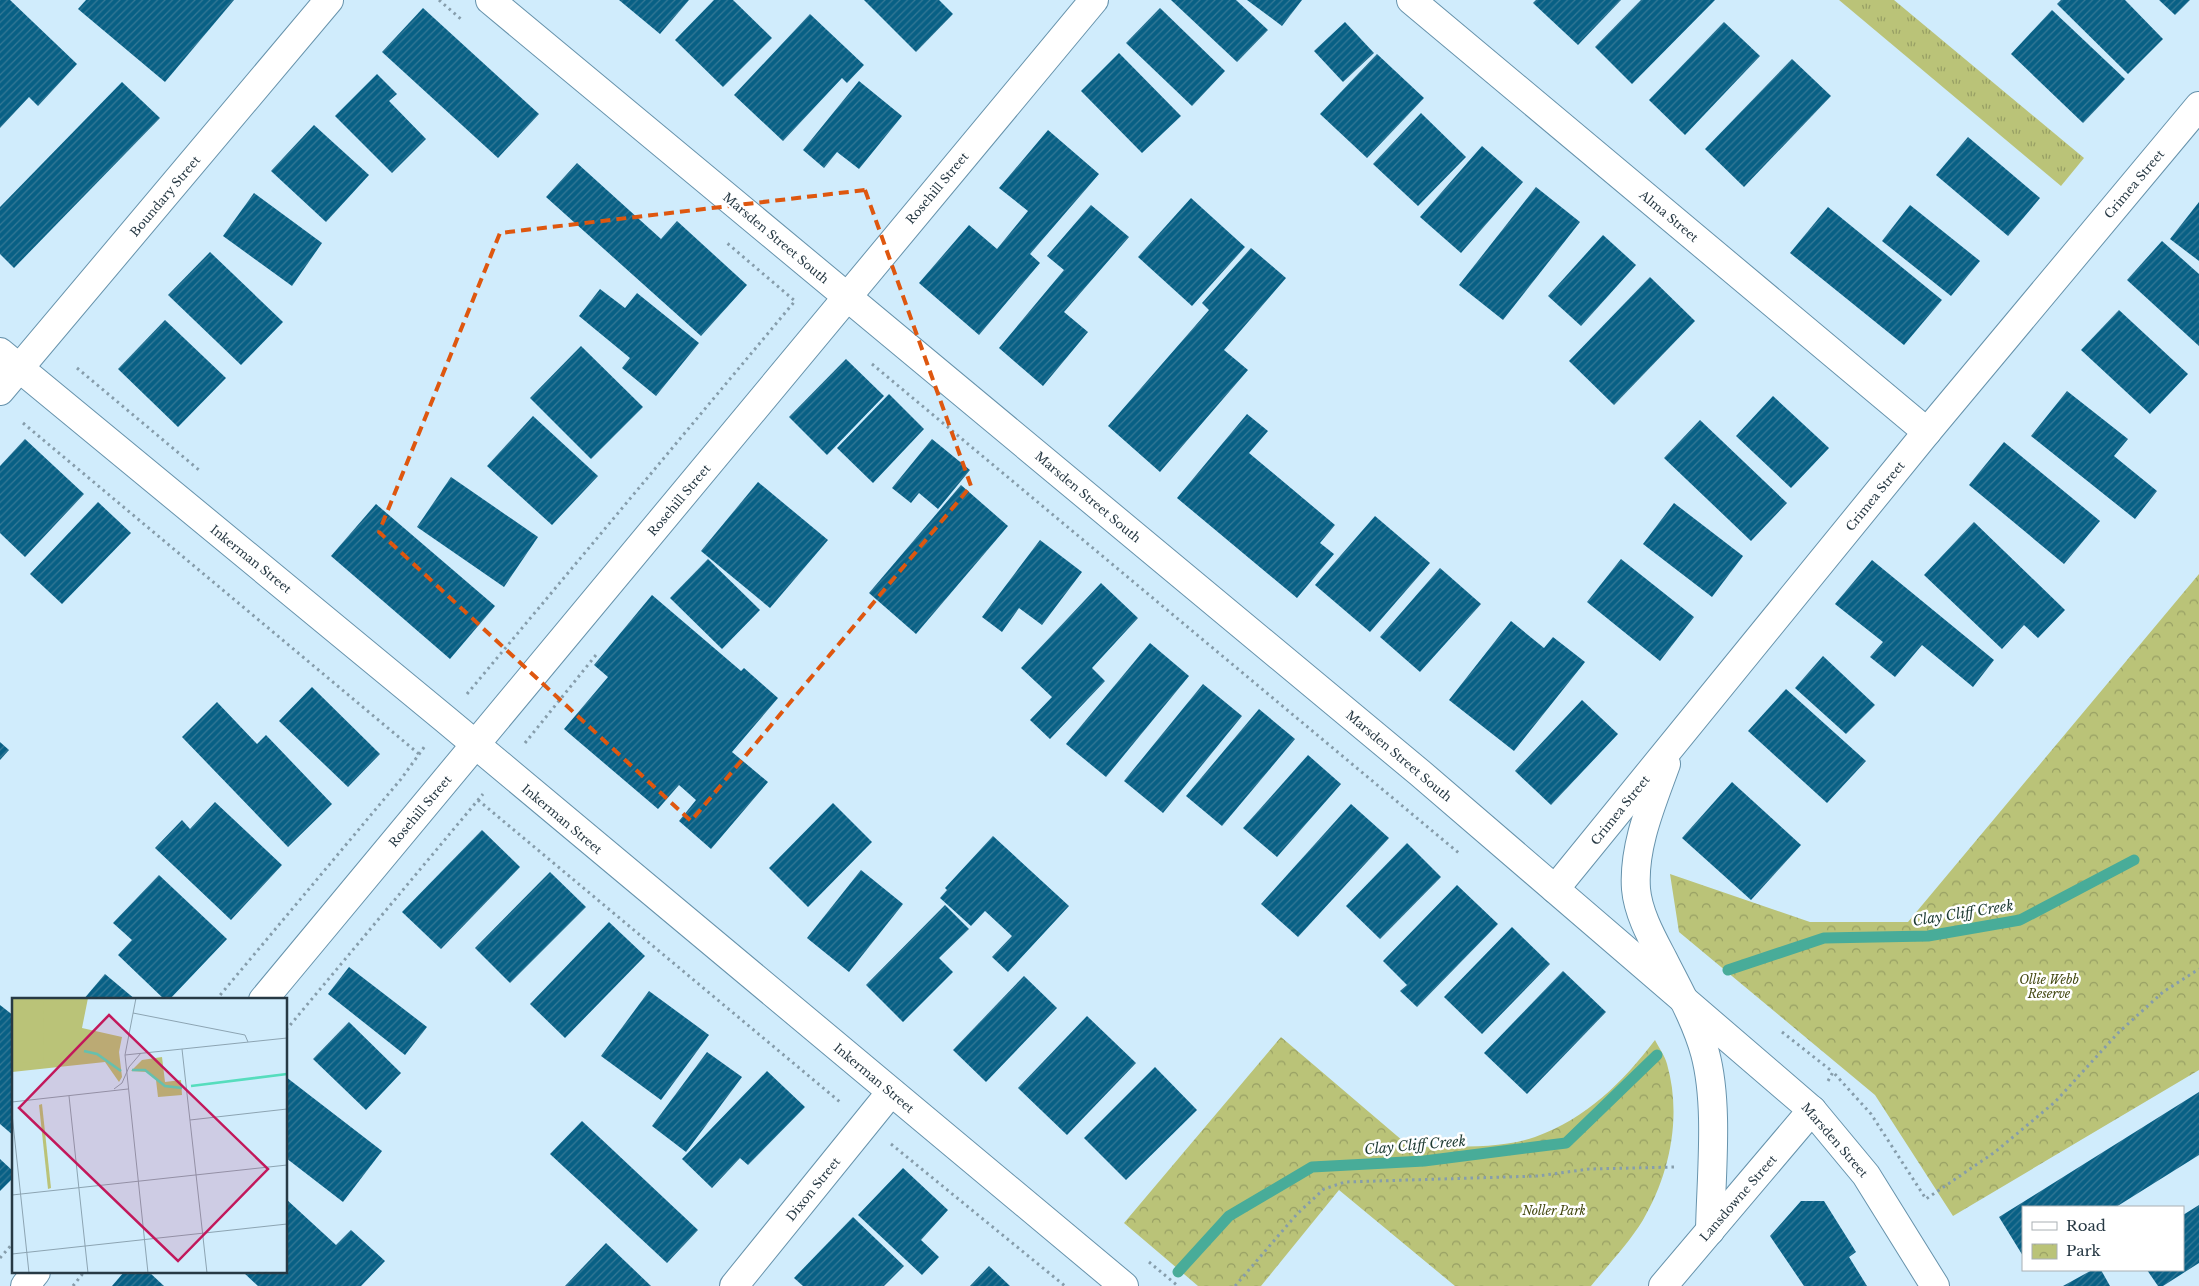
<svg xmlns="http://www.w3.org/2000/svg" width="2199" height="1286" viewBox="0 0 2199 1286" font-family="'Libre Baskerville',serif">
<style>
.grass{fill:url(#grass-tufts)}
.park{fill:url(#park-crowns)}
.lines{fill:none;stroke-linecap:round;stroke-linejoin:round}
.stream{stroke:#48ac99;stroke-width:11}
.building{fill:url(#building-hatch)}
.minor-casing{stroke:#6793ac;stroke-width:30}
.path{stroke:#869dab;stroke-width:3;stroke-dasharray:2.5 4;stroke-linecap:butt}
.minor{stroke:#fff;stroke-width:28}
.marked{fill:none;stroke:#de570f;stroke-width:4;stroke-dasharray:10 6;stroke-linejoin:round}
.labels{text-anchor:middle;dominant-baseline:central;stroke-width:5;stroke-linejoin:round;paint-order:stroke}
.street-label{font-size:12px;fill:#273944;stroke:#fff}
.park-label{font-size:12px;font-style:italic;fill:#444912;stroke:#fff}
.water-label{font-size:14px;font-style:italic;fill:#1d3a32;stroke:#fff}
.inset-river{fill:none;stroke:#56ddbd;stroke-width:2.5}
.inset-road{fill:none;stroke:#8ca4b2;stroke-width:1}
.view{fill:#c2185b;fill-opacity:0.15;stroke:#c2185b;stroke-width:2.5}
.inset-edge{fill:none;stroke:#273944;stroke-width:2.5}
</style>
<defs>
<pattern id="grass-tufts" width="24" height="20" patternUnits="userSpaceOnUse" patternTransform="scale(1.25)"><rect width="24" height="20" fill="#bac378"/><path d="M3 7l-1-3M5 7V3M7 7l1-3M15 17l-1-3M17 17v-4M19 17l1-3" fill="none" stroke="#979f64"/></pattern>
<pattern id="park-crowns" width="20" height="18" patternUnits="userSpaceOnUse" patternTransform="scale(1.25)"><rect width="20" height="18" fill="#bac378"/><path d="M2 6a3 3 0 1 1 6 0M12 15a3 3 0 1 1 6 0" fill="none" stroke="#979f64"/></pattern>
<pattern id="building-hatch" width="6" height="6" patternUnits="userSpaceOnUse" patternTransform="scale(1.25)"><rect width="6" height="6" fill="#086085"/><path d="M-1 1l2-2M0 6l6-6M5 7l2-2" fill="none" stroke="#367996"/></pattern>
</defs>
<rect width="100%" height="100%" fill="#d0ecfc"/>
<!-- grass -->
<polygon class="grass" points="1839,0 1894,0 2084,158 2061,186"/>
<!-- park -->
<g class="park">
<polygon points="2199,574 2199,1070 1953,1216 1875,1095 1679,932 1670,874 1810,922 1908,922"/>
<path d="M1281,1037L1410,1147C1448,1146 1499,1150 1535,1137C1587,1118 1622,1083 1655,1040C1659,1048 1665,1056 1667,1064C1682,1116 1670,1174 1643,1220C1629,1243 1608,1265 1591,1286H1455L1339,1190L1261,1286H1198L1124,1223Z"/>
</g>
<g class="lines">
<!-- stream -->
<g class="stream">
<polyline points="1728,970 1824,938 1928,936 2020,920 2134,860"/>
<polyline points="1178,1272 1229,1216 1312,1167 1424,1161 1566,1143 1657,1055"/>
</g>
</g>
<!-- building -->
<g class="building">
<polygon points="0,0 10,0 77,64 38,106 29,97 0,128"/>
<polygon points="86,0 234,0 165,82 78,9"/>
<polygon points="619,0 689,0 660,34"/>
<polygon points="714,0 733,0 772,38 723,87 675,40"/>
<polygon points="864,0 939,0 953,14 916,52"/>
<polygon points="1171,0 1236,0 1268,30 1237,62"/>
<polygon points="1247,0 1302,0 1282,26"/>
<polygon points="1536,0 1621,0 1578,45 1533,3"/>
<polygon points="1641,0 1715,0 1632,84 1595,47"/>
<polygon points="2061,0 2125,0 2163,39 2128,74 2057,4"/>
<polygon points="2159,0 2190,0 2175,15"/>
<polygon points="423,8 539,114 498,158 382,52"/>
<polygon points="1160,8 1225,71 1192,106 1126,43"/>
<polygon points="2052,10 2125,79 2083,123 2011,54"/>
<polygon points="810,14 864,65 847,83 842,78 783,141 734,95"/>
<polygon points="1345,22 1374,53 1343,82 1314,51"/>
<polygon points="1724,22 1760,56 1685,135 1649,100"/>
<polygon points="1119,53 1181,116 1142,153 1081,91"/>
<polygon points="1377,54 1424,98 1367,158 1320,114"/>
<polygon points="1792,59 1831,96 1744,187 1705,149"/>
<polygon points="377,74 397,94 389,101 426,139 392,173 335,116"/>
<polygon points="859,81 902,116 859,169 837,152 824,168 803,150"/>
<polygon points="122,82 160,118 14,268 0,254 0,207"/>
<polygon points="1421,113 1466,157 1418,206 1373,164"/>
<polygon points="314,125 369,175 326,222 271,171"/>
<polygon points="1048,130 1099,174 1030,254 1040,263 979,335 919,283 969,225 997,249 1028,211 999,188"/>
<polygon points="1968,137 2040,198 2008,236 1936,175"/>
<polygon points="1482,146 1523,182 1461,253 1420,217"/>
<polygon points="577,163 661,239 677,221 747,285 701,336 546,197"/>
<polygon points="1536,187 1580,222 1503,320 1459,285"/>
<polygon points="254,193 322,243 292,286 223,236"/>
<polygon points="1191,198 1245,247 1192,306 1138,257"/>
<polygon points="2199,202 2199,261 2170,239"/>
<polygon points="1091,205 1129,237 1064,312 1088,332 1043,386 999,348 1064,270 1047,256"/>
<polygon points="1910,205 1980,261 1951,296 1882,241"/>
<polygon points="1828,207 1942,300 1904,345 1790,253"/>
<polygon points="1603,235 1636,265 1581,326 1548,296"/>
<polygon points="2162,241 2199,274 2199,346 2127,280"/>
<polygon points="1251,248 1286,278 1224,350 1248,370 1160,472 1108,426 1209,310 1202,303"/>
<polygon points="210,252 283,322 241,365 168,295"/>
<polygon points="1650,277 1695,321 1614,405 1569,361"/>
<polygon points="600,289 625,308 637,293 699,343 656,396 622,368 630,358 579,316"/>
<polygon points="2119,310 2188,374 2150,414 2081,350"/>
<polygon points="165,320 226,378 178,427 118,369"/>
<polygon points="581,346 643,407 591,459 530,398"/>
<polygon points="846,359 884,396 827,455 789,417"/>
<polygon points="2067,391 2128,439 2114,456 2157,491 2135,519 2031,436"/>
<polygon points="889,394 924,429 873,483 837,448"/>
<polygon points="1773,396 1829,448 1791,488 1736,436"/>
<polygon points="1247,414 1268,431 1249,453 1335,525 1320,543 1334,554 1297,598 1177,498"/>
<polygon points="533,416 598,476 552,525 487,466"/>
<polygon points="1700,420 1787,503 1751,541 1664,458"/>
<polygon points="25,439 84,494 25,557 0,533 0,466"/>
<polygon points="932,439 970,470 938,509 919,493 911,503 892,488"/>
<polygon points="2004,442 2100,521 2064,564 1969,485"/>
<polygon points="451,477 538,537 504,587 417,527"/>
<polygon points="758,482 828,540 770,608 701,551"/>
<polygon points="961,485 1008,526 916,634 869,593"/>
<polygon points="98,502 131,533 62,604 30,574"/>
<polygon points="1674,503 1743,556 1712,597 1643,544"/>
<polygon points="376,504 495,606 450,659 331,556"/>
<polygon points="1375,516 1430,563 1370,632 1315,585"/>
<polygon points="1974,522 2065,610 2038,638 2024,625 2002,649 1924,575"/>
<polygon points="1040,540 1082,572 1042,625 1019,608 1002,632 982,617"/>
<polygon points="708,559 760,610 722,649 670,598"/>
<polygon points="1621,559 1694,617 1660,661 1587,602"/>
<polygon points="1872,560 1994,660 1973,687 1922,645 1895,677 1870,657 1883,642 1835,604"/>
<polygon points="1440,568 1481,604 1420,672 1380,637"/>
<polygon points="1101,583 1138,618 1092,668 1105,681 1050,739 1030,720 1052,697 1021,668"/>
<polygon points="652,595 741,671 744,668 778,698 732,752 768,782 711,849 679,821 696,800 679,785 658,809 564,729 608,677 594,665"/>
<polygon points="1511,621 1544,648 1553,637 1585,662 1514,751 1449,700"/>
<polygon points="1150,643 1189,676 1106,777 1066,744"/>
<polygon points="1823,656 1875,705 1846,734 1795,688"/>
<polygon points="1203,684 1242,716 1163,813 1124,781"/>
<polygon points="312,687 380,754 348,787 279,721"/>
<polygon points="1786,689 1866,761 1827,803 1748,731"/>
<polygon points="1582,700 1618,734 1551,805 1515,771"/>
<polygon points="217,702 257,744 266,735 332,804 288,847 182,737"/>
<polygon points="1259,709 1295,739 1222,826 1186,796"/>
<polygon points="0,742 9,750 0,760"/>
<polygon points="1308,755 1341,784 1277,857 1243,828"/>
<polygon points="1732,782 1801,845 1751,900 1682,838"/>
<polygon points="215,802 282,865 231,920 155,848 182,820 190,829"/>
<polygon points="833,803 872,842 808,907 769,868"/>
<polygon points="1351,804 1389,838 1298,937 1261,904"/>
<polygon points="482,830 520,867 441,949 402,912"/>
<polygon points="993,836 1069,906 1008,972 992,957 1012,936 985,911 971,926 940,898 947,890 945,888"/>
<polygon points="1407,843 1441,877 1380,939 1346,906"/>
<polygon points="861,870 903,904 849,972 807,938"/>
<polygon points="550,872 586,907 510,983 475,948"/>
<polygon points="159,875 227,939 169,1000 165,1000 118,955 132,940 113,923"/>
<polygon points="1457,885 1498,924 1417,1007 1400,991 1407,985 1383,961"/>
<polygon points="945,905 969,929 939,958 953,972 903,1022 866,985"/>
<polygon points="609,922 645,956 565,1038 530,1004"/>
<polygon points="1512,927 1550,964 1482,1034 1444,997"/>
<polygon points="349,967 427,1027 405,1055 328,994"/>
<polygon points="1563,971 1606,1012 1527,1094 1484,1053"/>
<polygon points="105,974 136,1000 83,1000"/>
<polygon points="1024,976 1057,1008 986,1082 953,1050"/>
<polygon points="649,991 709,1035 661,1100 601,1056"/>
<polygon points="0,1005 14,1016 14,1136 0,1124"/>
<polygon points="1087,1016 1136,1063 1067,1135 1018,1088"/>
<polygon points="349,1022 401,1073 366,1110 313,1059"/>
<polygon points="707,1052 742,1077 686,1152 652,1126"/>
<polygon points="1155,1067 1197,1110 1126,1180 1084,1138"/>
<polygon points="767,1071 805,1107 748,1165 740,1158 712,1188 682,1159"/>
<polygon points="286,1077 382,1151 343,1202 286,1158"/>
<polygon points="2199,1092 2199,1155 2116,1207 2023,1207 2023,1256 1999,1217"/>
<polygon points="582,1121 698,1230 667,1263 550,1154"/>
<polygon points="0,1159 14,1172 14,1177 0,1191"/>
<polygon points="903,1168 948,1210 921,1240 939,1257 922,1275 858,1215"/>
<polygon points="286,1199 336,1245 351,1230 385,1261 361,1286 258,1286 243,1272 286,1272"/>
<polygon points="1801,1201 1824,1201 1856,1252 1849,1257 1867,1286 1804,1286 1770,1236"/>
<polygon points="2199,1205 2199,1263 2163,1286 2158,1286 2147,1270 2183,1270 2183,1215"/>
<polygon points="853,1217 904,1266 884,1286 803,1286 794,1278"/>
<polygon points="606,1243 651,1286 565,1286"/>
<polygon points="989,1266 1010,1286 970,1286"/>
<polygon points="2092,1270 2101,1270 2110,1286 2063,1286"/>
<polygon points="124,1272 149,1272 164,1286 112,1286"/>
</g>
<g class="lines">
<!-- minor casing -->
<g class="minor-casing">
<g id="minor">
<polyline points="490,0 1420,773 1812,1110 1866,1175 1935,1286"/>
<polyline points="1411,0 1927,432"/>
<polyline points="0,352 445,719 1124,1286"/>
<polyline points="0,391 329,0"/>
<path d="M1666,764C1652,803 1633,846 1636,889C1638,913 1652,938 1663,959C1678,989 1696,1020 1705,1053C1719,1105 1711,1176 1710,1231"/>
<polyline points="1555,889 1927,432 2199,106"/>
<polyline points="263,1000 1094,0"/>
<polyline points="25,1286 36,1272"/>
<polyline points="734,1286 891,1092"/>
<polyline points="1663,1286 1812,1110"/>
</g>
</g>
<!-- path -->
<g class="path">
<polyline points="439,0 462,20"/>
<polyline points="872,364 1460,854"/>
<polyline points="77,368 199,470"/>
<polyline points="23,423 419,754"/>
<polyline points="467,694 795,301 727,243"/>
<polyline points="525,743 596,655"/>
<polyline points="478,800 840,1102"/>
<polyline points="216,1000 401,779 425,746"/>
<polyline points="286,1030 483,794"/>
<polyline points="1782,1032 1833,1072"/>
<polyline points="1828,1081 1833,1072 1871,1114 1926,1199 1995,1152 2055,1102 2118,1033 2163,992 2199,969"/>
<polyline points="891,1144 1065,1286"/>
<polyline points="0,1258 14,1242"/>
<polyline points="1149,1262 1178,1286"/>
<polyline points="73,1286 84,1272"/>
<polyline points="1235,1286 1297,1214 1324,1189 1345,1182 1538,1176 1589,1169 1676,1167"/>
</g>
<!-- minor -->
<use href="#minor" class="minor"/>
</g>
<!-- marked area -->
<path class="marked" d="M865,190L971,486L691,821L379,532L500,233Z"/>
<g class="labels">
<!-- street labels -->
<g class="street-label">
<text transform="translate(2134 184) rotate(-50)">Crimea Street</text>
<text transform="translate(937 188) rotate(-50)">Rosehill Street</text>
<text transform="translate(165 196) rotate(-50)">Boundary Street</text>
<text transform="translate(1669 216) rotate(40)">Alma Street</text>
<text transform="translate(776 238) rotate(40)">Marsden Street South</text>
<text transform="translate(1875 496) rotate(-51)">Crimea Street</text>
<text transform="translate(1088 497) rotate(40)">Marsden Street South</text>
<text transform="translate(679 500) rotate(-50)">Rosehill Street</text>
<text transform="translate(251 559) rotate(39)">Inkerman Street</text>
<text transform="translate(1399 756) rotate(40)">Marsden Street South</text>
<text transform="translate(1620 810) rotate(-51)">Crimea Street</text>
<text transform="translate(420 811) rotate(-50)">Rosehill Street</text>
<text transform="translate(562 819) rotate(40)">Inkerman Street</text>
<text transform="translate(874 1078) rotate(40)">Inkerman Street</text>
<text transform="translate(1835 1140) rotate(49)">Marsden Street</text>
<text transform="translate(813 1189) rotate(-51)">Dixon Street</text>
<text transform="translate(1738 1198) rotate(-49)">Lansdowne Street</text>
</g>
<!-- park labels -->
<g class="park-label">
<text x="2049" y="979">Ollie Webb<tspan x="2049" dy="14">Reserve</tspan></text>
<text x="1554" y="1210">Noller Park</text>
</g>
<!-- water labels -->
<g class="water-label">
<text transform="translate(1963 913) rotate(-9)">Clay Cliff Creek</text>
<text transform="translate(1415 1145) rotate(-5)">Clay Cliff Creek</text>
</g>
</g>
<!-- overview -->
<g transform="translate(12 998)">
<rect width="275" height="275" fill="#d0ecfc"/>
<path d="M30,106L39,190L36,191L27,107Z" fill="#bac378"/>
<path d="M76,0L70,30L110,39L107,54L110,79L107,84L93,64L0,74V1ZM150,59L153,84L169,82L170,97L146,99L144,82L135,74L119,73L130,62Z" fill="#bac378"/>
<path d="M0,3H32L31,65L0,64Z" fill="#bac378"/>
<path class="inset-river" d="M72,53L85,56L109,73M120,72H133L153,88L170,90M179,88L275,76"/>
<path class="inset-road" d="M124,0L113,57L136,275M121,15L233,37L236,44M170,51L195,275M113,57L275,40M102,91L110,85L117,69L129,55M57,98L76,275M0,104L116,91M0,116L17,275M178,122L275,111M0,197L275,167M0,256L275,226"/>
<path class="view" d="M97,17L256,171L166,263L7,110Z"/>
<rect width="275" height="275" class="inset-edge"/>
</g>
<!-- legend -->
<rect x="2022" y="1206" width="162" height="65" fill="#ffffff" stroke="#a9b0b4"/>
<rect x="2032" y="1222" width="25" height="8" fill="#ffffff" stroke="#a9b0b4"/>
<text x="2066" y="1231" font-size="15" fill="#273944">Road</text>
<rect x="2032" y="1244" width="25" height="15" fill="url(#park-crowns)" stroke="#a9b0b4"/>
<text x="2066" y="1256" font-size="15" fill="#273944">Park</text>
</svg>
